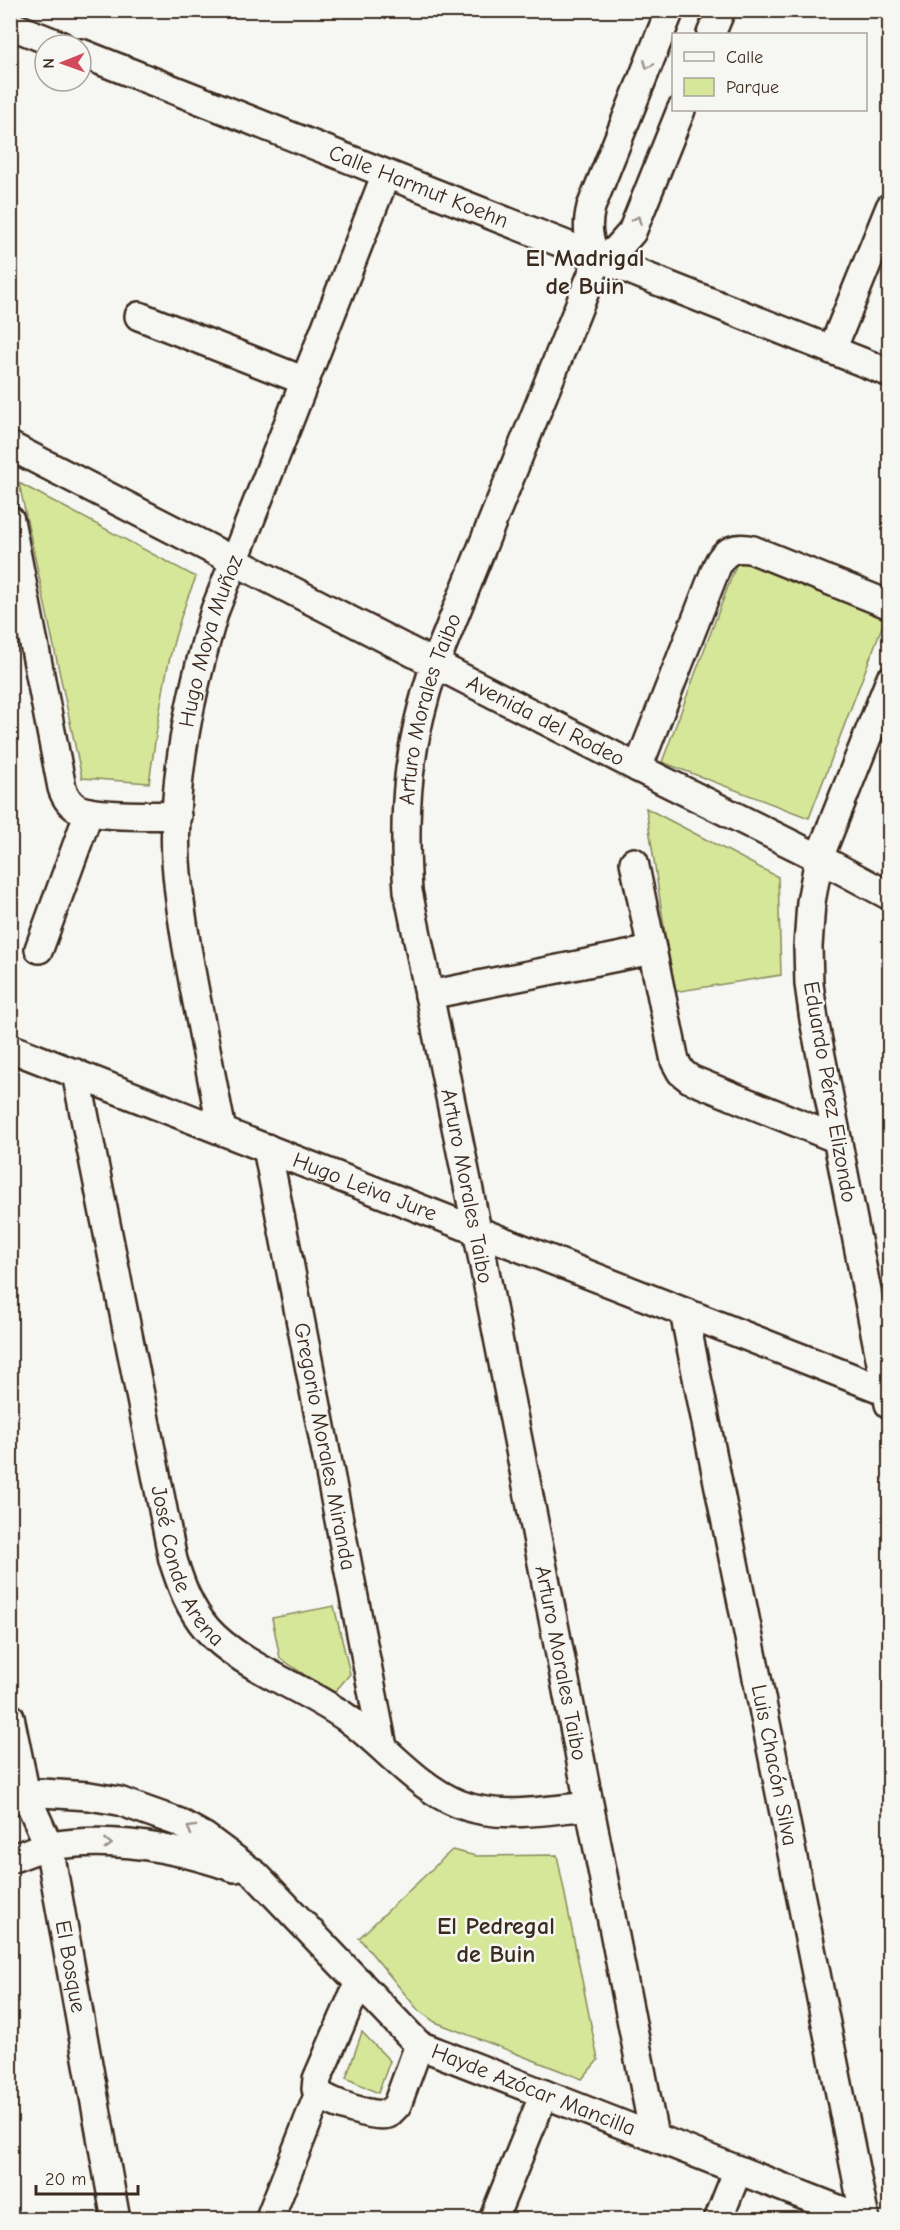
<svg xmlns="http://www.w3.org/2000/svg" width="900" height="2230" viewBox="0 0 900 2230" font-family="'Comic Neue',sans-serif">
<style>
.green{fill:#d6e79a;stroke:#88885c;stroke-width:1.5}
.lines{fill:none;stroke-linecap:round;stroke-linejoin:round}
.street-casing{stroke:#3b2a1e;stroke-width:32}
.street{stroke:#f6f6f2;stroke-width:27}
.oneway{stroke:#989088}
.labels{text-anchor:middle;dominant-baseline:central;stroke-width:5;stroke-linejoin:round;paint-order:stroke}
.street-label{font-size:22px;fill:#3b2a1e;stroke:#f6f6f2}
.neighbourhood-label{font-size:24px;font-weight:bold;fill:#3b2a1e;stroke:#f6f6f2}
</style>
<rect width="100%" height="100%" fill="#f6f6f2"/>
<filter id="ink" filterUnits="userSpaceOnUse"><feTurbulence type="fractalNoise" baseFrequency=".0167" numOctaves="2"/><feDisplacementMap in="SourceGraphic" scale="12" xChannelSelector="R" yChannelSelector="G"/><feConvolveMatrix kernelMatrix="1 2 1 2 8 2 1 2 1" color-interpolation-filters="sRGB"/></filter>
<g filter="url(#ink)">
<!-- green -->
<g class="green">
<path d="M19,483L196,577C166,646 160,710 149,783L82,778Z"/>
<polygon points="738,560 886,616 809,818 662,762"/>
<polygon points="646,808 778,877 781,975 674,992"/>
<polygon points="334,1606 350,1674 333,1694 280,1658 272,1618"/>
<polygon points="452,1850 476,1856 557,1855 598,2060 582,2079 435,2022 418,2010 359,1938"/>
<polygon points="362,2032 390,2061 378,2093 346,2078"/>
</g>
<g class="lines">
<!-- street casing -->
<g class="street-casing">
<g id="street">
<polyline points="10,25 60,45"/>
<polyline points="711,34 721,10"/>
<path id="s1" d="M81,53L890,373"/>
<path d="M598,259C588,241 586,227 591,207L670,10"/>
<polyline points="139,316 305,381"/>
<polyline points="832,350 890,207"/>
<path id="s2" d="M10,446L638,768L819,858L890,896"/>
<path d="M10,520L62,788C65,797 70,805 79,809C95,817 156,815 177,816"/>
<path d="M638,768L717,566C724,550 736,546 753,550L890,605"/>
<polyline points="634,862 675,1061 681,1072 690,1079 837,1139"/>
<polyline points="39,949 89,812"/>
<polyline points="429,995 652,950"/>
<path id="s3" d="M10,1048L886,1391"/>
<path id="s4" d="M76,1073L173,1560C181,1585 189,1608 207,1629C240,1667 309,1689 351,1721C387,1748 417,1787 459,1804C499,1820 547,1810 589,1806"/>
<path id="s5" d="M222,1131C213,1085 204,1038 195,992C187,949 179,905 176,861C172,776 191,691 215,610L386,174"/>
<path id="s6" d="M267,1148L383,1747"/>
<path id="s7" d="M684,1312L865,2219"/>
<polyline points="889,1404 814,1020 809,984 808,947 811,902 819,858 890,680"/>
<path id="s8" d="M10,1717L26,1795L49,1846L116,2220"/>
<path id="s9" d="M10,1800L42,1793L89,1796L119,1801L178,1822L205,1837L256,1875L419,2045L866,2220"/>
<path d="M10,1859C23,1855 37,1848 51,1846C111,1836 177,1848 235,1868"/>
<path d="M319,2093C328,2103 375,2118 388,2114L397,2105L419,2045"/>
<path id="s10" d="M654,2136L477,1230L408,891C402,807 408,744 435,664L598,259L616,250L632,232L681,110"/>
<polyline points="269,2220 319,2093 316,2089 317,2079 359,1982"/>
<polyline points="493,2220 544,2094"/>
<polyline points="718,2220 738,2170"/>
</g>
</g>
<!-- street -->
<use href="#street" class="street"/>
</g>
<!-- one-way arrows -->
<defs><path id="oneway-chevron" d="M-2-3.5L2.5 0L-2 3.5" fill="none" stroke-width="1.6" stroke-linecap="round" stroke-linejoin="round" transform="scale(1.5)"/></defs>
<g class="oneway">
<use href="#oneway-chevron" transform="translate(648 65) rotate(112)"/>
<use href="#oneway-chevron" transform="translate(637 220) rotate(-68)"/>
<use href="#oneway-chevron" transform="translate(191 1829) rotate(-151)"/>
<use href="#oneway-chevron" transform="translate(108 1844) rotate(2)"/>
</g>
</g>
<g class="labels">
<!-- street labels -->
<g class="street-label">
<text stroke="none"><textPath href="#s1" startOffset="363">Calle Harmut Koehn</textPath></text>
<text stroke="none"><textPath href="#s5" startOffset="498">Hugo Moya Muñoz</textPath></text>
<text stroke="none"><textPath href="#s10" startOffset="1454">Arturo Morales Taibo</textPath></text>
<text stroke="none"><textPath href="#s2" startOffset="602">Avenida del Rodeo</textPath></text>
<text transform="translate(830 1092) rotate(80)">Eduardo Pérez Elizondo</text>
<text stroke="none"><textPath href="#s3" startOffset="381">Hugo Leiva Jure</textPath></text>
<text transform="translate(467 1186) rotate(79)">Arturo Morales Taibo</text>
<text stroke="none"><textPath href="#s6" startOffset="304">Gregorio Morales Miranda</textPath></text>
<text stroke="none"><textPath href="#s4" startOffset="507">José Conde Arena</textPath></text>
<text transform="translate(561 1663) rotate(79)">Arturo Morales Taibo</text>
<text stroke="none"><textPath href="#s7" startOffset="462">Luis Chacón Silva</textPath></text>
<text stroke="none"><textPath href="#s8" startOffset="258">El Bosque</textPath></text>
<text stroke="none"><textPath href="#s9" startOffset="626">Hayde Azócar Mancilla</textPath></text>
</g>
<!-- neighbourhood labels -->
<g class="neighbourhood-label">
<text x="585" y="258">El Madrigal<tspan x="585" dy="28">de Buin</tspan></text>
<text x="496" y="1926">El Pedregal<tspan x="496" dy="28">de Buin</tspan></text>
</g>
</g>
<!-- margin -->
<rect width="900" height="2230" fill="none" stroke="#f6f6f2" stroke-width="36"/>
<rect x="18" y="18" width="864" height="2194" fill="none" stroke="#3b2a1e" stroke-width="2" filter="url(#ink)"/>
<!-- legend -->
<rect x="672" y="33" width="195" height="78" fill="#f6f6f2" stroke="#aba49d" stroke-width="1.5"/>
<rect x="684" y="52" width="30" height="9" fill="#f6f6f2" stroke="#aba49d" stroke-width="1.5"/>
<text x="726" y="63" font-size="18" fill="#3b2a1e">Calle</text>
<rect x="684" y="78" width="30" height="18" fill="#d6e79a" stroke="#aba49d" stroke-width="1.5"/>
<text x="726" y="93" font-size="18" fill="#3b2a1e">Parque</text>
<!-- north arrow -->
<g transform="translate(63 63) rotate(269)"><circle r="28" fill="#f6f6f2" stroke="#aba49d" stroke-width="1.5"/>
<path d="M0-4.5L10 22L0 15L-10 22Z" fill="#d1495b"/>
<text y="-9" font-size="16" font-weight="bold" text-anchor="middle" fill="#3b2a1e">N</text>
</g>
<!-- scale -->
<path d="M36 2185v9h102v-9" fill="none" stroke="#3b2a1e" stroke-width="3"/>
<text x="45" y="2185" font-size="18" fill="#3b2a1e" stroke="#f6f6f2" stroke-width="4.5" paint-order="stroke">20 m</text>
</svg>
